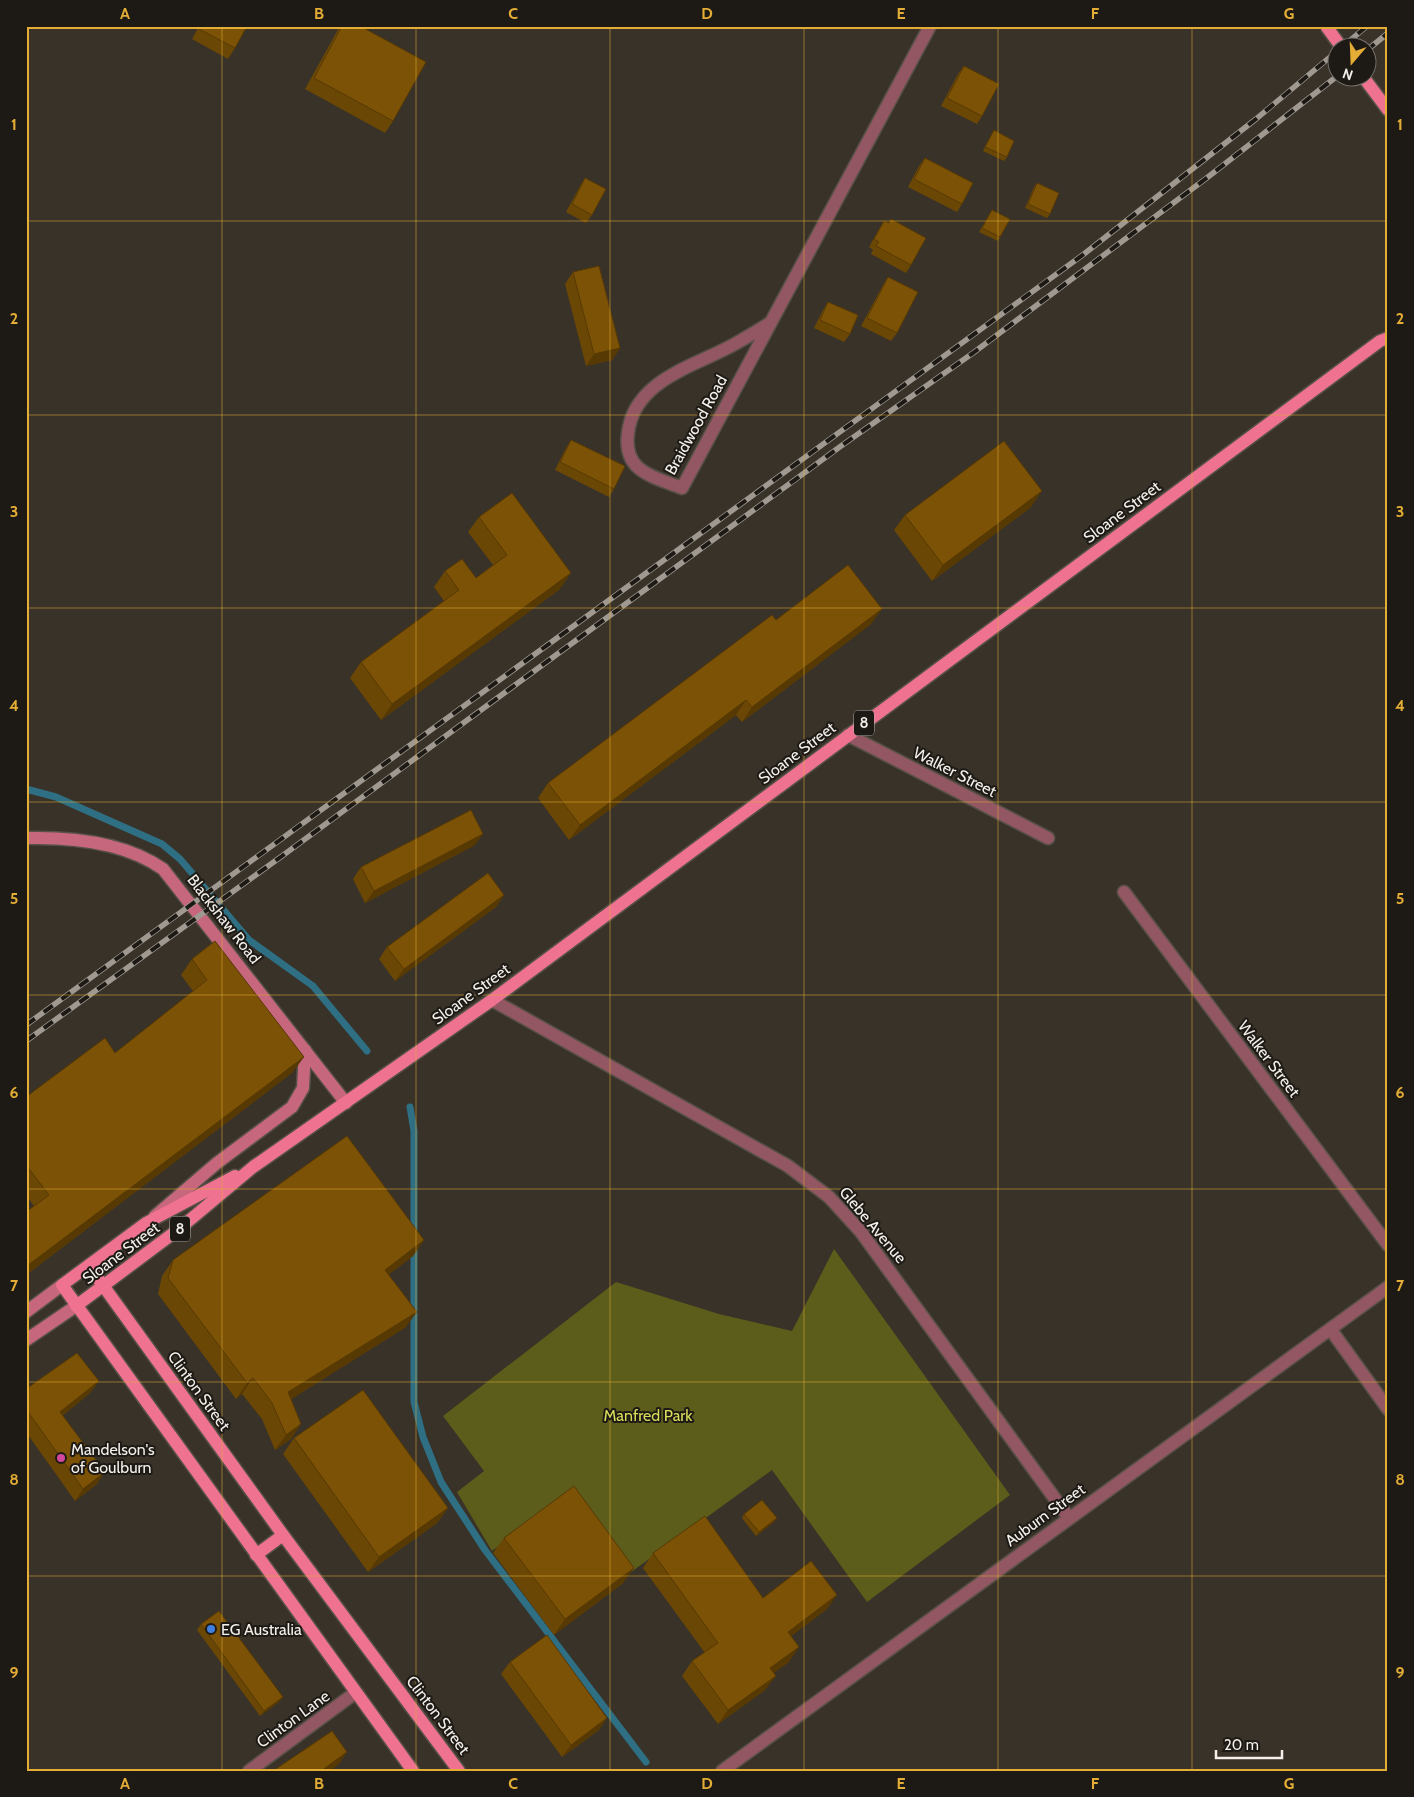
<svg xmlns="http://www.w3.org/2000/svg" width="1414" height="1797" viewBox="0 0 1414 1797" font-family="Cabin,sans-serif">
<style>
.green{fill:#5c5d1a}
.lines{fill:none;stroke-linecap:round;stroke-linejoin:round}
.stream{stroke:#2e6f84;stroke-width:7}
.lane-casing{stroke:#575047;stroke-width:15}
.street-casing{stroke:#575047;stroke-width:15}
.secondary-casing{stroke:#575047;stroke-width:15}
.primary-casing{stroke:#575047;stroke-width:15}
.lane{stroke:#935663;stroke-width:12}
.street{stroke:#935663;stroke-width:12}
.secondary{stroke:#c7677d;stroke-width:12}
.primary{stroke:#ef7391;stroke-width:12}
.rail-casing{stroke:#9f9991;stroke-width:5.5}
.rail{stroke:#1d1a16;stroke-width:4;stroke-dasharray:11;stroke-linecap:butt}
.primary-bridge-casing{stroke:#575047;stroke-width:15;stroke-linecap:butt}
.primary-bridge{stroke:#ef7391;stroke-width:12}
.wall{fill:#6b4705}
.shaded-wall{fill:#573904}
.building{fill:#7c5206;stroke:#573904}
.grid{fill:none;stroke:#e4ad35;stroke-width:1;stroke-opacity:0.55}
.hotel-dot{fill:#d1479c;stroke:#1d1a16;stroke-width:2}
.shop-dot{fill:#3f7fe0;stroke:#1d1a16;stroke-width:2}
.labels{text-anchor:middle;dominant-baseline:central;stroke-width:4;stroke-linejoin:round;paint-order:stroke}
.shield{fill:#1d1a16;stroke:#b4afaa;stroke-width:1}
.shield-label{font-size:15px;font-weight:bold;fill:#f4efe9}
.street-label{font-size:16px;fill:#f4efe9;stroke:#1d1a16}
.park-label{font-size:16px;fill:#d9dc58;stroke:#1d1a16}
.poi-label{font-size:16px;fill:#f4efe9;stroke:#1d1a16;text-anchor:start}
.neatline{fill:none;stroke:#e4ad35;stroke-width:2}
.grid-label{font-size:16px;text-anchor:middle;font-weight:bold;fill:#e4ad35}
</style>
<rect width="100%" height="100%" fill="#393228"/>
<!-- green -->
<polygon class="green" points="834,1249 1010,1495 867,1602 772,1470 627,1575 564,1497 492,1551 457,1492 484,1471 443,1416 616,1282 719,1314 792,1331"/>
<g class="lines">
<!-- stream -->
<g class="stream">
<polyline points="26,789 56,797 162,844 180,859 249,940 313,986 367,1051"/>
<polyline points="410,1107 414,1131 414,1236"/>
<polyline points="414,1247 414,1402 423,1437 441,1482 485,1550 646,1762"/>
</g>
<!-- lane casing -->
<g class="lane-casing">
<polyline id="lane" points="249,1771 355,1693"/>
</g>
<!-- street casing -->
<g class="street-casing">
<g id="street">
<path d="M770,323C757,331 744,339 731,346C692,367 634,381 628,433C623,472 652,476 682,488C764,334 847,180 930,26"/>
<polyline points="848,735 1048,838"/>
<polyline points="1124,892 1388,1245"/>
<polyline points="492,1000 788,1166 829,1197 861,1232 1069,1518"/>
<polyline points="1331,1330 1388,1409"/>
<polyline points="722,1771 1388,1287"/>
</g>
</g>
<!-- secondary casing -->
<g class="secondary-casing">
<g id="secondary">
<path d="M26,838C71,837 125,842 163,869L346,1103"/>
<polyline points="155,1216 217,1163 292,1107 303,1088 305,1050"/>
<polyline points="26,1312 62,1285"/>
<polyline points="26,1340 76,1306"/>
</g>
</g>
<!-- primary casing -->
<g class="primary-casing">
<g id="primary">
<polyline points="1364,78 1388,110"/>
<polyline points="235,1176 146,1223 62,1285 413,1771"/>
<polyline points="89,1266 283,1535 459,1771"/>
<polyline points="76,1306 179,1229 253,1167 492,1000 1380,341 1388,338"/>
<polyline points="256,1555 283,1535"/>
</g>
</g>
<!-- lane -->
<use href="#lane" class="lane"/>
<!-- street -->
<use href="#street" class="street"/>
<!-- secondary -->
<use href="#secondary" class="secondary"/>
<!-- primary -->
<use href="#primary" class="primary"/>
<!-- rail casing -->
<g class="rail-casing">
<g id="rail">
<polyline points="1341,48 1367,26"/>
<polyline points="1366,51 1388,33"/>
<polyline points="26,1025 1084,254 1256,119 1336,52"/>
<polyline points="26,1041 282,856 841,446 973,353 1208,177 1336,77"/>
</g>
</g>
<!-- rail -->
<use href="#rail" class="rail"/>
<!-- primary-bridge casing -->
<g class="primary-bridge-casing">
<polyline id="primary-bridge" points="1326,26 1342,48"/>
</g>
<!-- primary-bridge -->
<use href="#primary-bridge" class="primary-bridge"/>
</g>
<!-- wall -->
<g class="wall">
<polygon points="199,26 247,26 235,48 228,59 192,39"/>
<polygon points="340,26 360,26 393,121 385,133 305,89"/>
<polygon points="964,66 982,116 977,124 941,106 958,74"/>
<polygon points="994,130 1007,157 1004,161 983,151"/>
<polygon points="925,158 962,204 957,212 908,187 919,166"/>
<polygon points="585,178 592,215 586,223 566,212 580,186"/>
<polygon points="1037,183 1050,214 1047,218 1025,208 1034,187"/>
<polygon points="992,210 1000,237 998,241 979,232"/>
<polygon points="891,219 911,265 906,273 871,254 873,250 869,247 879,229 884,221 888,223"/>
<polygon points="573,272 620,348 612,360 586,366 565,284"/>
<polygon points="888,277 897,333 891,341 861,326 883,285"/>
<polygon points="828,302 850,334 844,342 814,328 823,310"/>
<polygon points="571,440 614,489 609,497 555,470 566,448"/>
<polygon points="1031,507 932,581 894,530 905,515"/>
<polygon points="479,517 560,589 381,720 350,678 361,662 444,601 434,587 445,571 476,578 493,565 468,532"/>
<polygon points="776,620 871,624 742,722 736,715 569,840 538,798 548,783"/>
<polygon points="475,845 365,903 353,879 361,867"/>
<polygon points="504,895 496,907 395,981 379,959 387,947"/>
<polygon points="192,959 293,1072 26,1275 26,1212 34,1206 26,1195 26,1097 115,1053 193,991 181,975"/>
<polygon points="424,1240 413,1256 389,1274 406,1327 291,1399 301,1424 291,1439 275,1450 262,1419 242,1394 236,1399 158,1294 162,1276 173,1260"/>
<polygon points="99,1381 90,1393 62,1416 97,1484 75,1501 26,1432 26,1389"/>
<polygon points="294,1438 448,1508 437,1523 368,1572 283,1454"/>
<polygon points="744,1514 774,1522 756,1536 742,1518"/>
<polygon points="504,1538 623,1583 554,1635 493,1553"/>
<polygon points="653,1553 763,1598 827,1609 791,1636 789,1662 773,1673 765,1690 718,1724 682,1676 692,1661 705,1653 643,1568"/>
<polygon points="201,1624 279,1702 260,1716 197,1630"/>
<polygon points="510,1662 599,1730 562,1757 501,1674"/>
</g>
<!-- shaded-wall -->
<g class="shaded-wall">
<polygon points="620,348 612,360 586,366 594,354"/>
<polygon points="1042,491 1031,507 932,581 943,565"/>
<polygon points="571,573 560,589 381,720 392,704"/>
<polygon points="882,609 871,624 742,722 752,707"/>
<polygon points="746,700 736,715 569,840 580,825"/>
<polygon points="483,834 475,845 365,903 374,891"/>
<polygon points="504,895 496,907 395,981 404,969"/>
<polygon points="304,1057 293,1072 26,1275 26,1268 27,1266"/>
<polygon points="424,1240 413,1256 375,1285 385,1270"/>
<polygon points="417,1312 406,1327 277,1408 288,1392"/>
<polygon points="253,1378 242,1394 236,1399 247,1383"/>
<polygon points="99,1381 90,1393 51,1424 60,1412"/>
<polygon points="301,1424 291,1439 275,1450 286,1435"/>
<polygon points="105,1472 97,1484 75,1501 83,1489"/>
<polygon points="448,1508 437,1523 368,1572 379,1557"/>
<polygon points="777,1518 774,1522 756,1536 759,1532"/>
<polygon points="634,1568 623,1583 554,1635 565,1619"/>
<polygon points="837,1595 827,1609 778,1646 788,1632"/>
<polygon points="799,1647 789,1662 760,1683 770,1668"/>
<polygon points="776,1676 765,1690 718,1724 728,1710"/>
<polygon points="283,1697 279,1702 260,1716 264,1711"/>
<polygon points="607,1718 599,1730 562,1757 571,1745"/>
<polygon points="347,1752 339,1764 330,1771 321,1771"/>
</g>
<!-- building -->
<g class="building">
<polygon points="200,26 247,26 235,48 199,29"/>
<polygon points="342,26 360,26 426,62 393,121 314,78"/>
<polygon points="964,66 999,84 982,116 947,98"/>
<polygon points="994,130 1014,141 1007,157 985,147"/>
<polygon points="925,158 973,183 962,204 914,179"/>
<polygon points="585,178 606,189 592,215 572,204"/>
<polygon points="1037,183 1059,193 1050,214 1028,204"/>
<polygon points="992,210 1010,219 1000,237 982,228"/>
<polygon points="891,219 926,238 911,265 876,246 879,242 874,239 884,221 889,223"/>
<polygon points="599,266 620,348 594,354 573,272"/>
<polygon points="888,277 918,292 897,333 867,318"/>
<polygon points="828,302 858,315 850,334 820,320"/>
<polygon points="571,440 625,466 614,489 560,462"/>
<polygon points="1004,441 1042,491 943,565 905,515"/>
<polygon points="512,493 571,573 392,704 361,662 459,590 445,571 462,559 476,578 507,555 479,517"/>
<polygon points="848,565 882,609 752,707 746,700 580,825 548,783 772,615 776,620"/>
<polygon points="471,810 483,834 374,891 361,867"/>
<polygon points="488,873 504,895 404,969 387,947"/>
<polygon points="215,941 304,1057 27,1266 26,1265 26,1212 49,1195 26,1165 26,1097 105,1038 115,1053 207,980 192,959"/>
<polygon points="347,1136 424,1240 385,1270 417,1312 288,1392 301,1424 286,1435 272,1403 253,1378 247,1383 168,1278 173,1260"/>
<polygon points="77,1353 99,1381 60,1412 105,1472 83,1489 26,1409 26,1389"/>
<polygon points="363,1390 448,1508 379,1557 294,1438"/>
<polygon points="574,1486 634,1568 565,1619 504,1538"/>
<polygon points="762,1500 777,1518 759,1532 744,1514"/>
<polygon points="705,1516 763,1598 811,1561 837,1595 788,1632 799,1647 770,1668 776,1676 728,1710 692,1661 718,1643 653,1553"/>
<polygon points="219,1611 283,1697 264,1711 201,1624"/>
<polygon points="547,1635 607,1718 571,1745 510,1662"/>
<polygon points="332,1731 347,1752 321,1771 273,1771"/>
</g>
<!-- grid -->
<path class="grid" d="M222,26V1771M416,26V1771M610,26V1771M804,26V1771M998,26V1771M1192,26V1771M26,221H1388M26,415H1388M26,608H1388M26,802H1388M26,995H1388M26,1189H1388M26,1382H1388M26,1576H1388"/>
<!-- markers -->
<circle class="hotel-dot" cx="61" cy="1458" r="5"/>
<circle class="shop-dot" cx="211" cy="1629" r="5"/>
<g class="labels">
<!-- shield labels -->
<g class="shield">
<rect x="854" y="710.5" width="20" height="25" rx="4"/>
<rect x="170" y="1216.5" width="20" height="25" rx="4"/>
</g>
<g class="shield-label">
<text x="864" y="723">8</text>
<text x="180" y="1229">8</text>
</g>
<!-- street labels -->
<g class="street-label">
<text transform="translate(696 425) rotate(-61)">Braidwood Road</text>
<text transform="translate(1122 512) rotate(-37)">Sloane Street</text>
<text transform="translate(797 753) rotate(-37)">Sloane Street</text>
<text transform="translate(955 772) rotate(27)">Walker Street</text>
<text transform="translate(224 919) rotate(52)">Blackshaw Road</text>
<text transform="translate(471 994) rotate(-36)">Sloane Street</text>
<text transform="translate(1269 1059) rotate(53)">Walker Street</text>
<text transform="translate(873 1225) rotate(50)">Glebe Avenue</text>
<text transform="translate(121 1253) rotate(-37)">Sloane Street</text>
<text transform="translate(199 1391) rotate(54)">Clinton Street</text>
<text transform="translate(1045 1515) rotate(-36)">Auburn Street</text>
<text transform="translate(438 1715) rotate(53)">Clinton Street</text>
<text transform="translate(293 1719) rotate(-36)">Clinton Lane</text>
</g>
<!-- park labels -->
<g class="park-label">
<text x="648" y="1415">Manfred Park</text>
</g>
<!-- poi labels -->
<g class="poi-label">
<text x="71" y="1449">Mandelson's<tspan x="71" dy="18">of Goulburn</tspan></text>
<text x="221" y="1629">EG Australia</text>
</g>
</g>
<!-- border -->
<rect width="1414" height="1797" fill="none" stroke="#1d1a16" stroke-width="55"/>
<!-- north arrow -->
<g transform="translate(1352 62) rotate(199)"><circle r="24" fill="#1d1a16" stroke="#736f6a"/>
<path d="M0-4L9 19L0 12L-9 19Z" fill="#e4ad35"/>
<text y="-8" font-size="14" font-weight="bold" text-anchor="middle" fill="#f4efe9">N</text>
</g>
<!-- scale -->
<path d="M1216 1750v8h66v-8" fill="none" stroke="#f4efe9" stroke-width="2.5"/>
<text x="1224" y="1750" font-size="15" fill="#f4efe9" stroke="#1d1a16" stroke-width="4" paint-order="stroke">20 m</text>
<rect x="28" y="28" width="1358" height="1742" class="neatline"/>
<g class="grid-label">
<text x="125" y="19">A</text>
<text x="319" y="19">B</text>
<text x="513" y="19">C</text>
<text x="707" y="19">D</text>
<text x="901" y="19">E</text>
<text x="1095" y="19">F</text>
<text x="1289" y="19">G</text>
<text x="14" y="130">1</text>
<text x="1400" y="130">1</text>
<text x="14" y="324">2</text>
<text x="1400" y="324">2</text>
<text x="14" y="517">3</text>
<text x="1400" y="517">3</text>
<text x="14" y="711">4</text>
<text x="1400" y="711">4</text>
<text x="14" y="904">5</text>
<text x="1400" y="904">5</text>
<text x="14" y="1098">6</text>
<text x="1400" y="1098">6</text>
<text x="14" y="1291">7</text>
<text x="1400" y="1291">7</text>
<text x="14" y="1485">8</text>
<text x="1400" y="1485">8</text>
<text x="14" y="1678">9</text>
<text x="1400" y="1678">9</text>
<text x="125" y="1789">A</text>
<text x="319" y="1789">B</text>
<text x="513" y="1789">C</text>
<text x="707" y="1789">D</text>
<text x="901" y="1789">E</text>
<text x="1095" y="1789">F</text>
<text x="1289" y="1789">G</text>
</g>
</svg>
